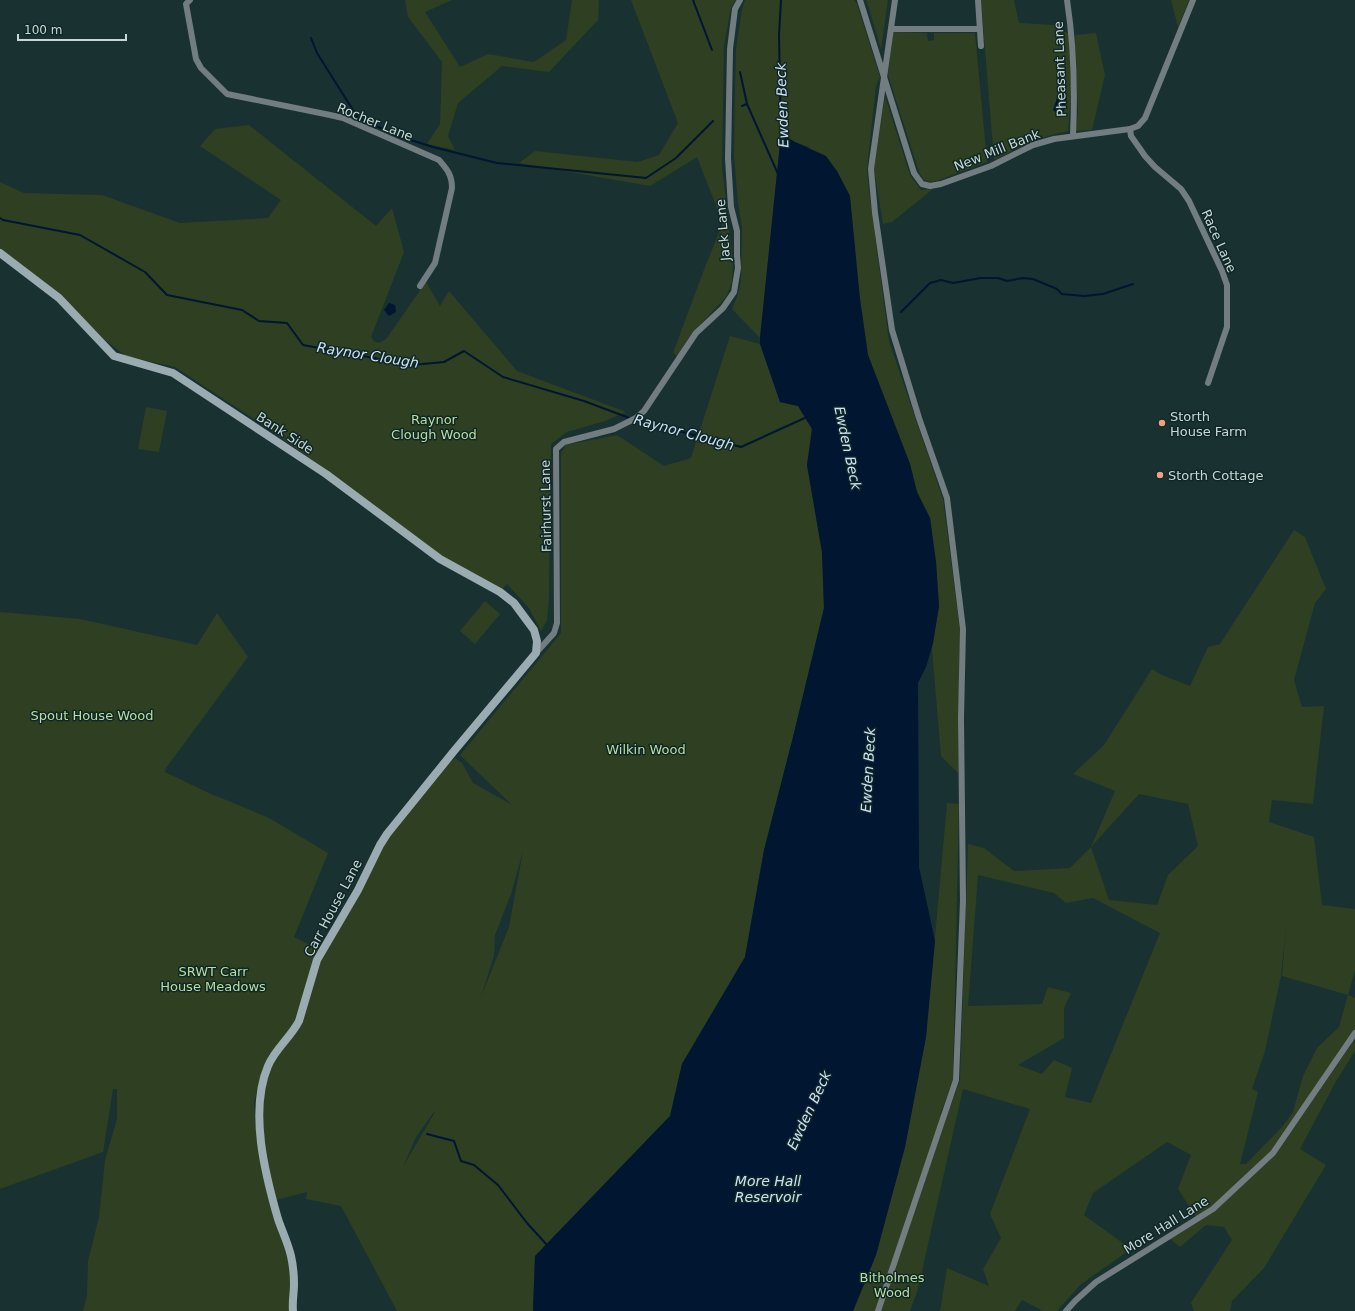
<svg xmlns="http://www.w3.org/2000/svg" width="1355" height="1311" viewBox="0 0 1355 1311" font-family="'DejaVu Sans',sans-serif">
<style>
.green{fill:#2f3f21;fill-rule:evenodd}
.water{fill:#001631}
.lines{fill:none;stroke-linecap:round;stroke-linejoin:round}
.stream{stroke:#001631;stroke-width:2}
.street{stroke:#727d81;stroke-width:6}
.secondary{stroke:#9aabb1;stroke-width:8}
.poi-dot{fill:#f39f83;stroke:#0f2827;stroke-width:1.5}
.labels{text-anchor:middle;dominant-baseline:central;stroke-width:3;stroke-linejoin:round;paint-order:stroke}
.street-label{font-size:13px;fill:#c8d6d5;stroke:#0f2827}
.poi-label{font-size:13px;fill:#c8d6d5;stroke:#0f2827;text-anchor:start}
.park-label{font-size:13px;fill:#bbdd9e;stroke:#0f2827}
.water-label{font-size:14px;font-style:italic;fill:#cde0f6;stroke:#0f2827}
</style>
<rect width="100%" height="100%" fill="#193231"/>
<!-- green -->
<g class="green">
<polygon points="405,0 452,0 425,12 460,67 488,54 534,62 566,40 572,0 599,0 598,20 549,72 502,66 458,103 448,136 455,150 427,144 440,124 442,62 408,17"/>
<polygon points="631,0 736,0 731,7 724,46 722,167 733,262 732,282 726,297 692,333 678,357 673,353 705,267 723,223 697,157 650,186 519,163 535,151 638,162 659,155 678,123"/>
<polygon points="745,0 854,0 857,4 880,77 876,86 867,168 869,191 889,341 943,499 960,631 958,773 941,756 932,649 939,606 936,562 930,518 917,492 910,464 868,355 860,299 809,147 795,142 781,134 760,338 732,309 737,297 741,281 742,228 738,203 734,157 735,83 736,49 742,9"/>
<polygon points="866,0 888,0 881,49 867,2"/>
<path d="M981,0H1014L1019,23L1054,25L1069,34L1071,93L1068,131C1041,136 1018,148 994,160Z"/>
<polygon points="1171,0 1189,0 1178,27"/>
<polygon points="893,32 927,33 928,41 934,40 934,33 975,33 987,162 939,180 930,182 924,180 919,172 888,75"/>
<polygon points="1096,33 1105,75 1092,130 1075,131 1078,114 1075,35"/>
<polygon points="885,96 910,175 921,190 933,189 892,222 883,224 874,169"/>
<polygon points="249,125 376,226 392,208 404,252 371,337 374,341 379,343 386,339 426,282 440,306 449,291 517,371 626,412 605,421 567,432 551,444 549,598 547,620 541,631 529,608 507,584 501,590 438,554 346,484 254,419 175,367 126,356 106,341 58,294 0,248 0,182 24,193 102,195 180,223 268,218 281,200 200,146 215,129"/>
<path d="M730,336L760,344L780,402L798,406L812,429L807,465L822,552L824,608L794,733L764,850L745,957L682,1064L670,1116L535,1256L533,1311H397L341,1206L306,1199L307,1192L276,1200L265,1157L262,1130L265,1080L273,1061L288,1040L321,957L369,873L388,838L444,768L455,758L462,763L473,783L512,805L460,755L561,633V453L566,445L617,435L664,466L691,458ZM523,851L509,927L481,997L494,956L495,935L511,894ZM434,1112H435L403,1167L416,1137Z"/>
<polygon points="146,407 167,411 159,452 138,449"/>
<path d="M1294,530L1305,537L1326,589L1315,603L1294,680L1302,707L1324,706L1313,804L1272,800L1269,822L1314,837L1322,905L1355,909V970L1348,995L1355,998V1029L1272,1152L1212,1207L1196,1217L1178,1189L1191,1155L1167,1142L1093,1193L1084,1215L1131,1249L1080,1285L1057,1311H1043L1022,1300L1015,1311H940L947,1268L989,1286L983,1269L1001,1238L990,1214L1030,1109L963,1089L918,1289L910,1311H853L876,1255L905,1147L926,1037L947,803L959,804L953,1079L940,1115L951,1105L960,1080L968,844L984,848L1014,871L1070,868L1091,847L1115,791L1073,774L1104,745L1152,669L1162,675L1190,686L1208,647L1220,644ZM1139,794L1188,804L1198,846L1168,875L1157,905L1109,900L1091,847ZM978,875L1054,893L1066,903L1093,898L1160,933L1091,1103L1065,1097L1072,1068L1054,1060L1042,1074L1018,1065L1064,1038V1008L1071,993L1048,987L1042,1004L968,1006ZM1286,927L1282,976L1348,995L1339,1027L1317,1048L1303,1076L1293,1112L1282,1127L1246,1164H1240L1258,1092L1252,1089L1265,1051L1281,976Z"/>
<polygon points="485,601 500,614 475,644 460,631"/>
<polygon points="0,612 80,619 197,645 217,613 248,657 166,768 165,772 211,794 231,802 269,818 328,853 294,937 320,950 293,1024 263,1072 258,1087 254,1103 256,1128 289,1257 291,1271 291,1311 83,1311 87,1295 88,1261 99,1217 105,1160 117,1119 117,1089 113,1089 103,1152 0,1189"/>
<polygon points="1355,1039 1355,1051 1335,1083 1300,1149 1326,1165 1264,1268 1232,1301 1230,1311 1194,1311 1191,1303 1232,1240 1224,1227 1206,1225 1180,1247 1170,1239 1213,1212 1276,1154"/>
</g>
<!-- water -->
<g class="water">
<polygon points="1062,94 1067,99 1064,111 1060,115 1053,110 1058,95"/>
<polygon points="781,134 795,142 826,156 837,171 850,196 860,299 868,355 910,464 917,492 930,518 936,562 939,606 933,643 926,667 918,683 919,867 935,941 926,1037 905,1147 876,1255 853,1311 533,1311 535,1256 670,1116 682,1064 745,957 764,850 794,733 824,608 822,552 807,465 812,429 798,406 780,402 760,344 760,338"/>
<polygon points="389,303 395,305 396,312 389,316 384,310"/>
</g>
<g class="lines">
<!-- stream -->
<g class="stream">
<polyline points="693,0 712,50"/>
<polyline points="781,0 779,35 781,137"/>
<polyline points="311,38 317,53 358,118 401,137 433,147 497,163 646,178 676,158 713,121"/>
<polyline points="740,72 747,104 778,174"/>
<polyline points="742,106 747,104"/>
<polyline points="0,218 3,220 80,235 145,272 167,295 242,310 259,321 287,323 303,345 412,365 444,362 464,351 503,377 584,401 632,419"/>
<polyline points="901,312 930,283 941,280 953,283 981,278 998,278 1007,281 1023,278 1033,279 1057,289 1062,294 1084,296 1103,294 1133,284"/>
<polyline points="636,420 741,447 807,417"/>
<polyline points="427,1134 454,1141 461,1161 474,1165 498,1185 527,1223 547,1245"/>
</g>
<!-- street -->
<g class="street">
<path d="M190,0L186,4L196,59L201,68L227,94L330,115L343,118L439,160C447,169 452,175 452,188L435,263L420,286"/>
<polyline points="860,0 914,173 922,184 930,186 941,184 991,166 1033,145 1054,139 1130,129 1138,126 1145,118 1193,0"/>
<polyline points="978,0 981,46"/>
<path d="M1067,0C1074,45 1075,91 1073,136"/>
<polyline points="891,29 979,29"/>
<polyline points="1130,129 1131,136 1145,156 1155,167 1181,189 1189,201 1222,271 1227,285 1227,327 1208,383"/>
<polyline points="536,653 554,633 557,623 556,449 564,442 614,429 636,418 644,411 696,333 723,308 734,292 738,268 737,255 737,231 731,207 728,158 730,49 735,9 740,0"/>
<polyline points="878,1311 956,1080 963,901 961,718 963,629 947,498 919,418 892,330 875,213 871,169 895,0"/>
<polyline points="1066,1311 1075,1301 1096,1282 1213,1209 1273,1153 1355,1033"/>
</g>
<!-- secondary -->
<path class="secondary" d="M0,253L59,298L114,356L173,373L326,474L440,559L500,592L514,603L534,630L537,641L536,653L454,751L387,834L380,845L358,890L317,960L299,1021C291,1037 275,1049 268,1066C249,1111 265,1174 278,1219C282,1231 288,1243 291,1256C293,1265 294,1275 294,1284C294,1293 292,1302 293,1311"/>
</g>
<!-- markers -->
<g class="poi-dot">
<circle cx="1162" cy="423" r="4"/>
<circle cx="1160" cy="475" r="4"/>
</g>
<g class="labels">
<!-- street labels -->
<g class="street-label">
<text transform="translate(1060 69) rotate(-92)">Pheasant Lane</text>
<text transform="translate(375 122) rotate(22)">Rocher Lane</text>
<text transform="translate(997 150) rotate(-22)">New Mill Bank</text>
<text transform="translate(723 230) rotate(-95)">Jack Lane</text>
<text transform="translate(1219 241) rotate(66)">Race Lane</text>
<text transform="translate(285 433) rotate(33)">Bank Side</text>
<text transform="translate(546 506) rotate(-91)">Fairhurst Lane</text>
<text transform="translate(333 908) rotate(-62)">Carr House Lane</text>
<text transform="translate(1166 1225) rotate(-32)">More Hall Lane</text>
</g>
<!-- poi labels -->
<g class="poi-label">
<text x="1170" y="416">Storth<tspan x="1170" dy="15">House Farm</tspan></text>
<text x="1168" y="475">Storth Cottage</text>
</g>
<!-- park labels -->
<g class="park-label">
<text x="434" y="419">Raynor<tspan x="434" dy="15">Clough Wood</tspan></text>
<text x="92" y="715">Spout House Wood</text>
<text x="646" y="749">Wilkin Wood</text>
<text x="213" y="971">SRWT Carr<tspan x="213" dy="15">House Meadows</tspan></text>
<text x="892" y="1277">Bitholmes<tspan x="892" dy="15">Wood</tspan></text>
</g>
<!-- water labels -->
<g class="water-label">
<text transform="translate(782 105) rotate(-92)">Ewden Beck</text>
<text transform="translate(368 355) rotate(9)">Raynor Clough</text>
<text transform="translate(684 432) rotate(15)">Raynor Clough</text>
<text transform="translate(848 448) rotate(78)">Ewden Beck</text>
<text transform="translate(868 770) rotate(-87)">Ewden Beck</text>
<text transform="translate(809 1110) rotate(-65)">Ewden Beck</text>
<text x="768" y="1181">More Hall<tspan x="768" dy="16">Reservoir</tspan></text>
</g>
</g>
<!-- scale -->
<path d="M18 34v6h108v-6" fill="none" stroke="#c8d6d5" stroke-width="2"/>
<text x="24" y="34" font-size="12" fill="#c8d6d5" stroke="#0f2827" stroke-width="3" paint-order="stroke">100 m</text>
</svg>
